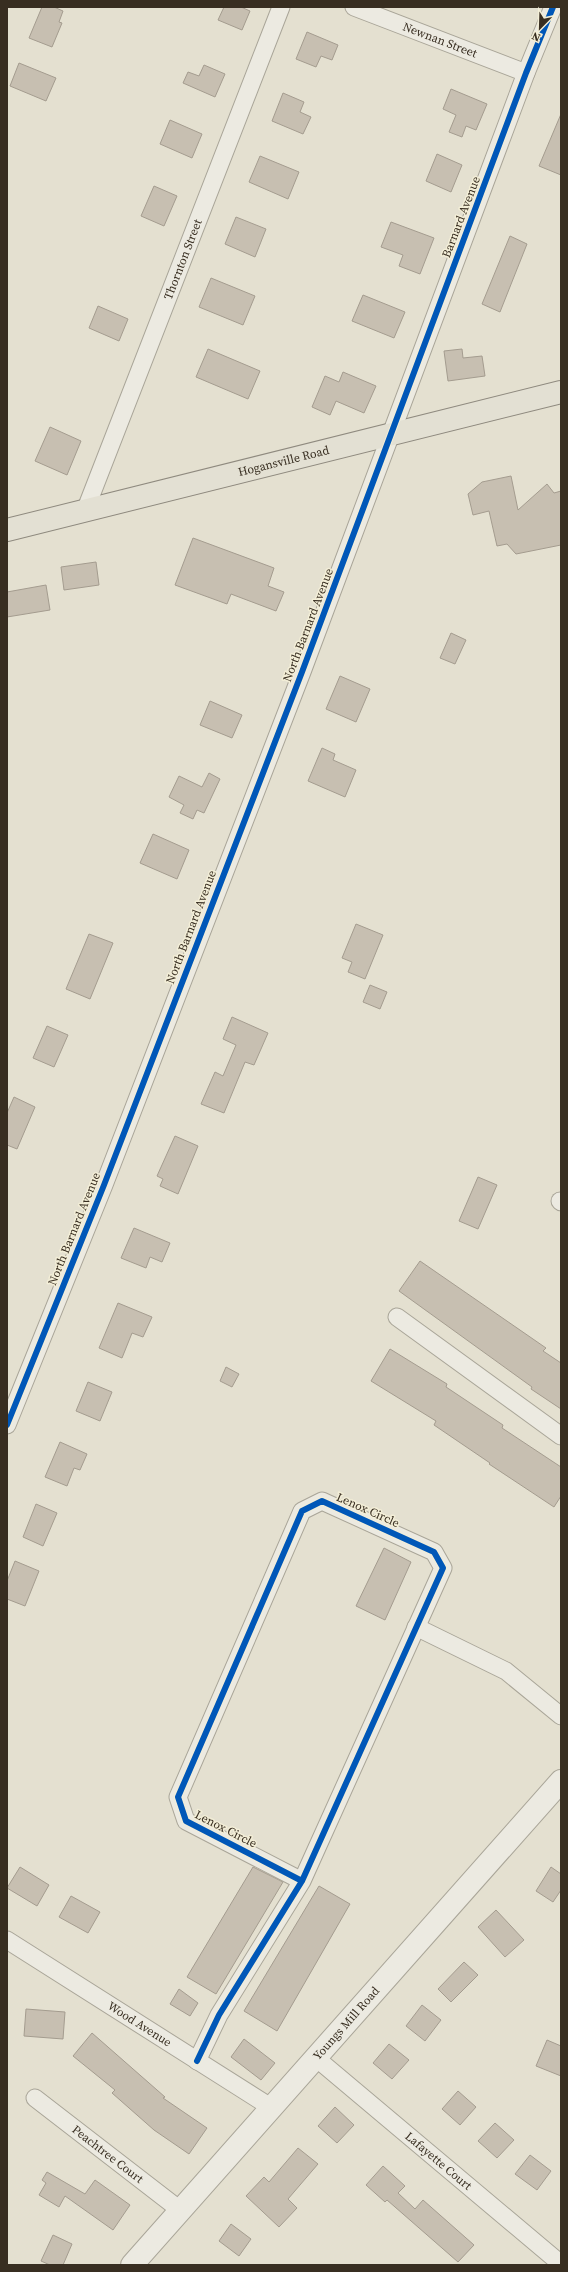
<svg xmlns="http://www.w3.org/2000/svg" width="568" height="2272" viewBox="0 0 568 2272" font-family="'Source Serif 4',serif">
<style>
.building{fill:#c7bfb1;stroke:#a49c8f}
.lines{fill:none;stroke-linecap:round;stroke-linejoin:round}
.minor-casing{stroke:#a9a598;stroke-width:19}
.tertiary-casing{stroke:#a9a598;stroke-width:24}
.primary-casing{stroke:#8f8a7f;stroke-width:24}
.minor{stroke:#eceae1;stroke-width:17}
.tertiary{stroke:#eceae1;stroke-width:22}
.primary{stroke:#e3e0d3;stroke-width:22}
.cycleway-casing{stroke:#f3eed7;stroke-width:8}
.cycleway{stroke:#0057b8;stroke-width:6}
.labels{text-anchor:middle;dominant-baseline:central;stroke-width:3;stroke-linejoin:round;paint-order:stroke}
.street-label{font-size:12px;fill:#382e21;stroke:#f3eed7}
</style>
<rect width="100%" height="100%" fill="#e4e0d0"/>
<!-- building -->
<g class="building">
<polygon points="42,7 54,7 63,11 59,22 62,23 52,47 29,38"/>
<polygon points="224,7 241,7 250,11 242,30 218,20"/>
<polygon points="307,32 338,45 332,60 321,56 316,67 296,59"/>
<polygon points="19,63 56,78 46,101 10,86"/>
<polygon points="204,65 225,74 215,97 183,83 188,72 199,76"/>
<polygon points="451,89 487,104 476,130 466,126 462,137 449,132 456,115 443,109"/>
<polygon points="283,93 304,102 300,112 311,117 303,134 272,121"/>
<polygon points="561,114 561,175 539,166"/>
<polygon points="170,120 202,134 192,158 160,144"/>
<polygon points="437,154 462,165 451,192 426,181"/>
<polygon points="260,156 299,172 288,199 249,182"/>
<polygon points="154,186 177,196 164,226 141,216"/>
<polygon points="236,217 266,229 255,257 225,244"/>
<polygon points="391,222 434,238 420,274 399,266 403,255 381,247"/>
<polygon points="510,236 527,244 500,312 482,304"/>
<polygon points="211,278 255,296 243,325 199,307"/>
<polygon points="363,295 405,312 394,338 352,321"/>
<polygon points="98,306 128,319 119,341 89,328"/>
<polygon points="208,349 260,371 248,399 196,377"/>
<polygon points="462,349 463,358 482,356 485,376 448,381 444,351"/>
<polygon points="343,372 376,386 364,413 336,401 330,415 312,407 325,376 339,382"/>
<polygon points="50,427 81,441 67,475 35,461"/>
<polygon points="511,476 518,510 547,484 554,493 561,491 561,545 516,554 507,544 497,546 489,511 473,515 468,494 482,482"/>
<polygon points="193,538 274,568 268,586 284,592 276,611 231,594 227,604 175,585"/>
<polygon points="96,562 99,585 64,590 61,567"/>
<polygon points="46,585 50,610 7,617 7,592"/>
<polygon points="451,633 466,640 455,664 440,658"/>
<polygon points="340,676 370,689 356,722 326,709"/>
<polygon points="210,701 242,715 232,738 200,725"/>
<polygon points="322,748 335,754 333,760 356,770 345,797 308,781"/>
<polygon points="209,773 220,779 204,813 197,810 193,819 180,813 184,805 169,797 179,776 202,787"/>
<polygon points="153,834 189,850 177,879 140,863"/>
<polygon points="356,924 383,935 365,979 348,972 352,962 342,958"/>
<polygon points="89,934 113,943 90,999 66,989"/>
<polygon points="370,985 387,992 380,1009 363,1002"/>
<polygon points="232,1017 268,1033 254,1065 245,1062 224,1113 201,1104 215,1072 223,1076 236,1045 223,1039"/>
<polygon points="47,1026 68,1035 54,1067 33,1058"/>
<polygon points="14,1097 35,1107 17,1149 7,1145 7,1113"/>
<polygon points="175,1136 198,1146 178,1194 160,1186 163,1179 157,1176"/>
<polygon points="478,1177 497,1185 478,1229 459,1221"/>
<polygon points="134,1228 170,1243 162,1262 150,1257 146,1268 121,1258"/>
<polygon points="420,1261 546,1348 543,1351 561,1363 561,1409 531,1389 532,1387 399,1291"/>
<polygon points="118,1303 152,1317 143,1337 132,1333 122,1358 99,1348"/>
<polygon points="390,1349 447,1384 446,1387 503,1425 502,1428 561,1467 561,1496 554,1507 489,1464 490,1463 434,1425 436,1421 371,1381"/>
<polygon points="226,1367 239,1374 232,1387 220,1381"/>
<polygon points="88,1382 112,1392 100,1421 76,1411"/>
<polygon points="60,1442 87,1454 80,1470 74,1468 67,1486 45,1477"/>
<polygon points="36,1504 57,1513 43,1546 23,1537"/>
<polygon points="384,1548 411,1562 385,1620 356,1606"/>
<polygon points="15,1561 39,1571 25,1606 7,1599 7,1581"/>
<polygon points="20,1867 49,1885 37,1906 7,1888"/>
<polygon points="253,1867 283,1882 216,1994 187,1977"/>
<polygon points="551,1867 561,1874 561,1890 553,1902 536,1891"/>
<polygon points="319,1886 350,1904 277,2031 244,2011"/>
<polygon points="71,1896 100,1912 88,1933 59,1917"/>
<polygon points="496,1910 524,1940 505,1957 478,1927"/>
<polygon points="464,1962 478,1975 451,2002 438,1989"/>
<polygon points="179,1989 198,2003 190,2016 170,2004"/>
<polygon points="422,2005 441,2020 425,2041 406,2026"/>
<polygon points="26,2009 65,2012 63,2039 24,2036"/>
<polygon points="92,2033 165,2097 163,2098 207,2128 189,2154 154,2130 112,2093 115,2090 73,2056"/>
<polygon points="244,2039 275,2063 261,2080 231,2057"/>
<polygon points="547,2040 561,2046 561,2076 536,2066"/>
<polygon points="389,2044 409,2060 392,2079 373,2063"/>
<polygon points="458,2091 476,2107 460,2125 442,2109"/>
<polygon points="335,2107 354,2125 337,2143 318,2126"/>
<polygon points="495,2123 514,2140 497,2158 478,2141"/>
<polygon points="298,2148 318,2164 288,2199 297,2208 279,2227 246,2196 264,2177 269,2182"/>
<polygon points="530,2155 551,2171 537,2190 515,2174"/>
<polygon points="383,2166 405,2186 398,2193 415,2209 423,2200 474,2245 458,2262 387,2200 385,2202 366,2185"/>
<polygon points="47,2172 85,2194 95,2180 130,2205 113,2230 65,2196 59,2207 39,2195 46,2183 42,2180"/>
<polygon points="231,2224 251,2239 239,2256 219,2241"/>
<polygon points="53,2235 72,2244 63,2265 50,2265 41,2261"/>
</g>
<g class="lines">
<!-- minor casing -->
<g class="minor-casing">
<g id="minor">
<path id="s1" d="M354,7L526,73"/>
<path id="s2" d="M85,511L281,7"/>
<polyline points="560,1201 561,1202"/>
<polyline points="397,1317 561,1436"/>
<polyline points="7,1425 104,1185 302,672 526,73 553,7"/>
<polyline points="416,1627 506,1671 561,1716"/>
<path id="s3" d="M7,1940L272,2108"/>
<path id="s4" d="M316,2058L561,2264"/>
<polyline points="197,2061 219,2015 302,1881 443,1568 434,1552 322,1501 302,1511 178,1797 186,1821 302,1881"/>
<path id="s5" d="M35,2098L180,2210"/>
</g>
</g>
<!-- tertiary casing -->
<g class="tertiary-casing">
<g id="tertiary">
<path id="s6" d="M132,2265L561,1781"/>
</g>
</g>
<!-- primary casing -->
<g class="primary-casing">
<g id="primary">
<path id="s7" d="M7,530L561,392"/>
</g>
</g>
<!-- minor -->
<use href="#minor" class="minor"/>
<!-- tertiary -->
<use href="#tertiary" class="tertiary"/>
<!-- primary -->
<use href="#primary" class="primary"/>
<!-- cycleway casing -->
<g class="cycleway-casing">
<g id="cycleway">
<polyline points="7,1425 104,1185 302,672 526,73 553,7"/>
<polyline points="197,2061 219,2015 302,1881 443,1568 434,1552 322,1501 302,1511 178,1797 186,1821 302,1881"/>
</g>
</g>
<!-- cycleway -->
<use href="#cycleway" class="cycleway"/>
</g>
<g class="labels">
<!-- street labels -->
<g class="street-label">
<text stroke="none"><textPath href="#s1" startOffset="92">Newnan Street</textPath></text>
<text transform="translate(461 217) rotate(-69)">Barnard Avenue</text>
<text stroke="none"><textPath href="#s2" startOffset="270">Thornton Street</textPath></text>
<text stroke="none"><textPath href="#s7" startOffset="285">Hogansville Road</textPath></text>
<text transform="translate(308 625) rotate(-69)">North Barnard Avenue</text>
<text transform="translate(191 927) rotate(-69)">North Barnard Avenue</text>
<text transform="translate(74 1229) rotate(-68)">North Barnard Avenue</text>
<text transform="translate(368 1510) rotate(24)">Lenox Circle</text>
<text transform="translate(226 1829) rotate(27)">Lenox Circle</text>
<text stroke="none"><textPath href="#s6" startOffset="323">Youngs Mill Road</textPath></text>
<text stroke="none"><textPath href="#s3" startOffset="157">Wood Avenue</textPath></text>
<text stroke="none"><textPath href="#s5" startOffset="92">Peachtree Court</textPath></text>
<text stroke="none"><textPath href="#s4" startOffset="160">Lafayette Court</textPath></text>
</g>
</g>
<!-- border -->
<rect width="568" height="2272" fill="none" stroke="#382e21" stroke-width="16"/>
<!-- north arrow -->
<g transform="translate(540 28) rotate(203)" stroke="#f3eed7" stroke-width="3" paint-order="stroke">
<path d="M0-3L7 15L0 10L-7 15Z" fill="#382e21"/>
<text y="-6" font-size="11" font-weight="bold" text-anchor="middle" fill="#382e21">N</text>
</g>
</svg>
